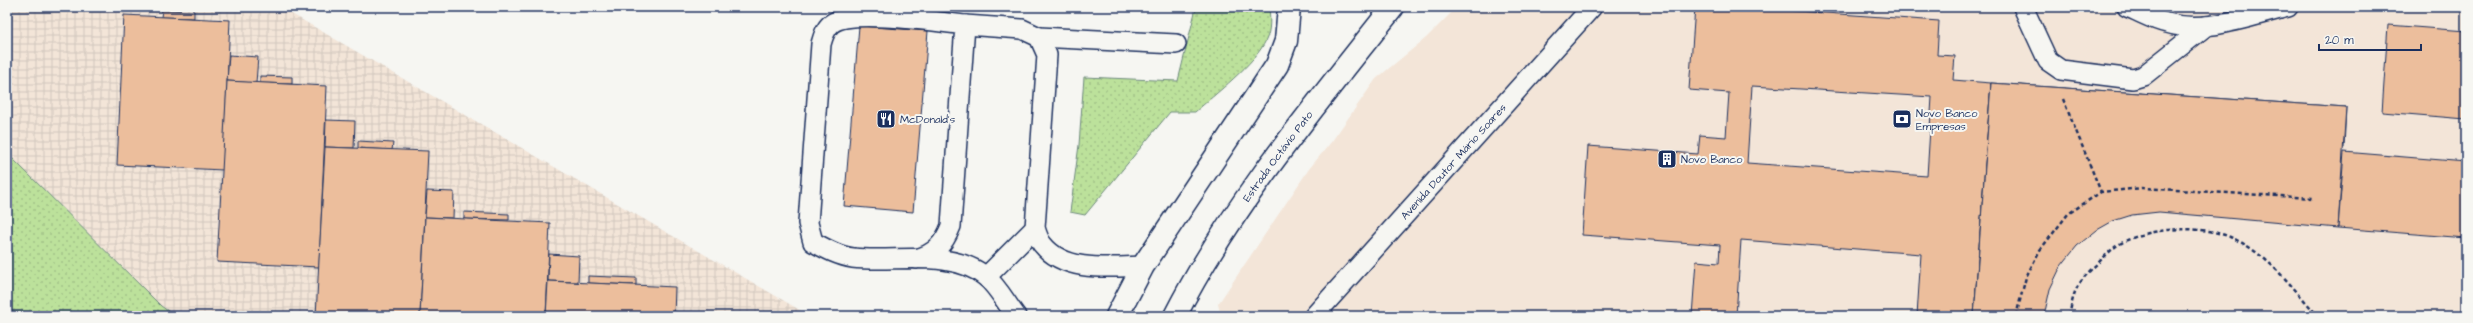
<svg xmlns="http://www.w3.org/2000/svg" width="2473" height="323" viewBox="0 0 2473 323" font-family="'Architects Daughter',sans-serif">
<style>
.built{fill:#f3e5d8}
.industrial{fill:url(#industrial-grid)}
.grass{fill:url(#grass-dots);stroke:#6c887c}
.building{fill:#ecbe9c;stroke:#1b2f5e;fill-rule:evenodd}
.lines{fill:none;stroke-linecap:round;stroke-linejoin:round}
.lane-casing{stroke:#1b2f5e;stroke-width:22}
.secondary-casing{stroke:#1b2f5e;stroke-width:25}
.path{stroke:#1b2f5e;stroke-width:2.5;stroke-dasharray:4 3;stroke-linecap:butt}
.lane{stroke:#f6f6f2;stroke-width:19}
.secondary{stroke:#f6f6f2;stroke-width:22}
.labels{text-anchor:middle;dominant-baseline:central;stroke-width:4;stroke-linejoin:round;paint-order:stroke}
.poi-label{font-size:11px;fill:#1b2f5e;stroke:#f6f6f2;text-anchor:start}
.street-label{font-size:11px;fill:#1b2f5e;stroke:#f6f6f2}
</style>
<defs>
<pattern id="industrial-grid" width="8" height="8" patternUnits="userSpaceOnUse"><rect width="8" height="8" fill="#f3e5d8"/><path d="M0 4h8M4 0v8" fill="none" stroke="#d0c5bc"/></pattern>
<pattern id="grass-dots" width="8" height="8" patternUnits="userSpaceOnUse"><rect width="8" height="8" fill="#bce19b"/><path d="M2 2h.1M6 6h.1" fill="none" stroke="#a1c188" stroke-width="1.8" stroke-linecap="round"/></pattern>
</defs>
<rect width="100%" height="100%" fill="#f6f6f2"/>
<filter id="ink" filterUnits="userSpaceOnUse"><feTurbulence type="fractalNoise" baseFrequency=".025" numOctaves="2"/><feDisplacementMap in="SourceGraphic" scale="8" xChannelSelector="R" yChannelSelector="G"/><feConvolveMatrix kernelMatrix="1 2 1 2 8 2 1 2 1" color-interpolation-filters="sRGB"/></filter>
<g filter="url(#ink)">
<!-- built -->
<polygon class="built" points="1457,7 2466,7 2466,316 1219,316 1220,312 1218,304 1309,169 1332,141 1376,79 1426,38"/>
<!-- industrial -->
<polygon class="industrial" points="7,7 280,7 810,316 175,316 161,306 7,153"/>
<!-- grass -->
<g class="grass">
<path d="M1192,7H1269C1270,18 1271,30 1266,40C1256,63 1214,95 1195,112H1170L1085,215L1070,212L1079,145L1084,77L1178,81L1196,8Z"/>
<polygon points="7,153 161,306 175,316 7,316"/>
</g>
<!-- building -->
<g class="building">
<path d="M1695,7H1740L1939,21L1937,55L1955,56L1953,80L1991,83L1974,316H1917L1921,254L1741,240L1736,316H1692L1696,261L1719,263L1720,245L1582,235L1588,146L1698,154L1700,135L1726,137L1729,93L1689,90ZM1752,86L1932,97L1927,176L1747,163Z"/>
<polygon points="162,10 194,11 194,18 161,17"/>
<polygon points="124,15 230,20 223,170 117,165"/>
<polygon points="2388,25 2466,31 2466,119 2382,112"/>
<polygon points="859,26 928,31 913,212 844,206"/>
<polygon points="229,55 258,57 256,83 227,81"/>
<polygon points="260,76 292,77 292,84 260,83"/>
<polygon points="227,81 327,86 319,267 217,262"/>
<polygon points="1991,83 2346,107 2344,148 2128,135 2107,136 2077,143 2045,164 2028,182 2004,234 1998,316 1974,316"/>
<polygon points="1991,83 2346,107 2338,228 2159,212 2132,215 2113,221 2097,230 2077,246 2061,266 2050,289 2044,316 1974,316"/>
<polygon points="326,120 355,121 354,148 325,147"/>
<polygon points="358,141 393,143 392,150 358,148"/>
<polygon points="325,147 428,151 420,316 316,316"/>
<polygon points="2344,152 2466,162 2466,238 2338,228"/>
<polygon points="427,191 454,192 453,218 425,217"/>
<polygon points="464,212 509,214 509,220 464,219"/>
<polygon points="425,217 550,223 546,316 420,316"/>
<polygon points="549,254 579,256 578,282 548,281"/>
<polygon points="588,276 636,278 636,285 588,283"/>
<polygon points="548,281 675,287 674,316 546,316"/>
</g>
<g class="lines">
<!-- lane casing -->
<g class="lane-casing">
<g id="lane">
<polyline points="2023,7 2048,61 2061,70 2133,79 2143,76 2206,26"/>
<path d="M2127,7C2140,12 2153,20 2167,23C2205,34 2250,16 2288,7"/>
<path d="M965,25L1022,29L1039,37L1047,55L1035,228C1037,234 1039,241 1043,245C1065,273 1111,267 1143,266"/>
<polyline points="1039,37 1176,44"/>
<path d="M916,259C935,254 944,244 951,226L965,25C941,22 848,9 831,24C825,29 823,37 821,44L808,223L813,242C826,249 839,256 853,258C894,263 952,248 986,277C998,287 1006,303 1016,316"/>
<polyline points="986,277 1035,228"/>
<path id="s1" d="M1314,316L1592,7"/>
</g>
</g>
<!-- secondary casing -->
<g class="secondary-casing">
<g id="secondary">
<polyline points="1117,316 1143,266 1277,65 1286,41 1289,7"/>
<path id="s2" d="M1175,316C1232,204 1316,105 1393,7"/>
</g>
</g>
<!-- path -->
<g class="path">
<polyline points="2063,99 2101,192"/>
<polyline points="2016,316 2026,277 2040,250 2068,214 2101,192 2142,188 2313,198"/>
<path d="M2069,316C2071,308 2072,300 2075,292C2079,282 2089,271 2097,264C2103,258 2109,252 2115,247C2143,227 2199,224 2230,237C2266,252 2293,288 2318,316"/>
</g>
<!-- lane -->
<use href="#lane" class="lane"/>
<!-- secondary -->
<use href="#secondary" class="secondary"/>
</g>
</g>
<!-- icons -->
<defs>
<g id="restaurant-square" transform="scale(1)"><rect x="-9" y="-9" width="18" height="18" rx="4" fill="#1b2f5e" stroke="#f6f6f2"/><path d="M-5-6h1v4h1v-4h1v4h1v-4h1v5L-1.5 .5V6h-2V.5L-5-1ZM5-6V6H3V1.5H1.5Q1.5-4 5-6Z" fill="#fff"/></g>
<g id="bank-square" transform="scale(1)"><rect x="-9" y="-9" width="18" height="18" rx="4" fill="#1b2f5e" stroke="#f6f6f2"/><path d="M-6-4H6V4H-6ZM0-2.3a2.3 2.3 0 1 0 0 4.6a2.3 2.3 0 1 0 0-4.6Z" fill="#fff"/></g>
<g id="building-square" transform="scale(1)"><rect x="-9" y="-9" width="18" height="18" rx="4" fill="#1b2f5e" stroke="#f6f6f2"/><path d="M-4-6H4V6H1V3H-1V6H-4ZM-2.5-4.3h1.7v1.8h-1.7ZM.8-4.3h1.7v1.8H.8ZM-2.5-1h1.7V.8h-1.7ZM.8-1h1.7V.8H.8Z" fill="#fff"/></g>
</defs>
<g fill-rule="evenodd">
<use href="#restaurant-square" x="886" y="119"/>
<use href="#bank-square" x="1902" y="119"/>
<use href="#building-square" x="1667" y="159"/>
</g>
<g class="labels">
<!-- poi labels -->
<g class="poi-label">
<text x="1916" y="113">Novo Banco<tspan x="1916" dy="13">Empresas</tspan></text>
<text x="900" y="119">McDonald's</text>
<text x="1681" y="159">Novo Banco</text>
</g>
<!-- street labels -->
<g class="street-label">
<text stroke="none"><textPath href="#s2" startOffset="190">Estrada Octávio Pato</textPath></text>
<text stroke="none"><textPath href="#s1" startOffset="208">Avenida Doutor Mário Soares</textPath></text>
</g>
</g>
<!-- margin -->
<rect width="2473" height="323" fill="none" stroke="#f6f6f2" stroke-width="24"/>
<rect x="12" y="12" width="2449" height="299" fill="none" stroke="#1b2f5e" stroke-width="1.5" filter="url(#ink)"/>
<!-- scale -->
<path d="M2319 44v6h102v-6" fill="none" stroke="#1b2f5e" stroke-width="2"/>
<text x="2325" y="44" font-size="12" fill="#1b2f5e" stroke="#f6f6f2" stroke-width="3" paint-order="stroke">20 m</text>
</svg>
